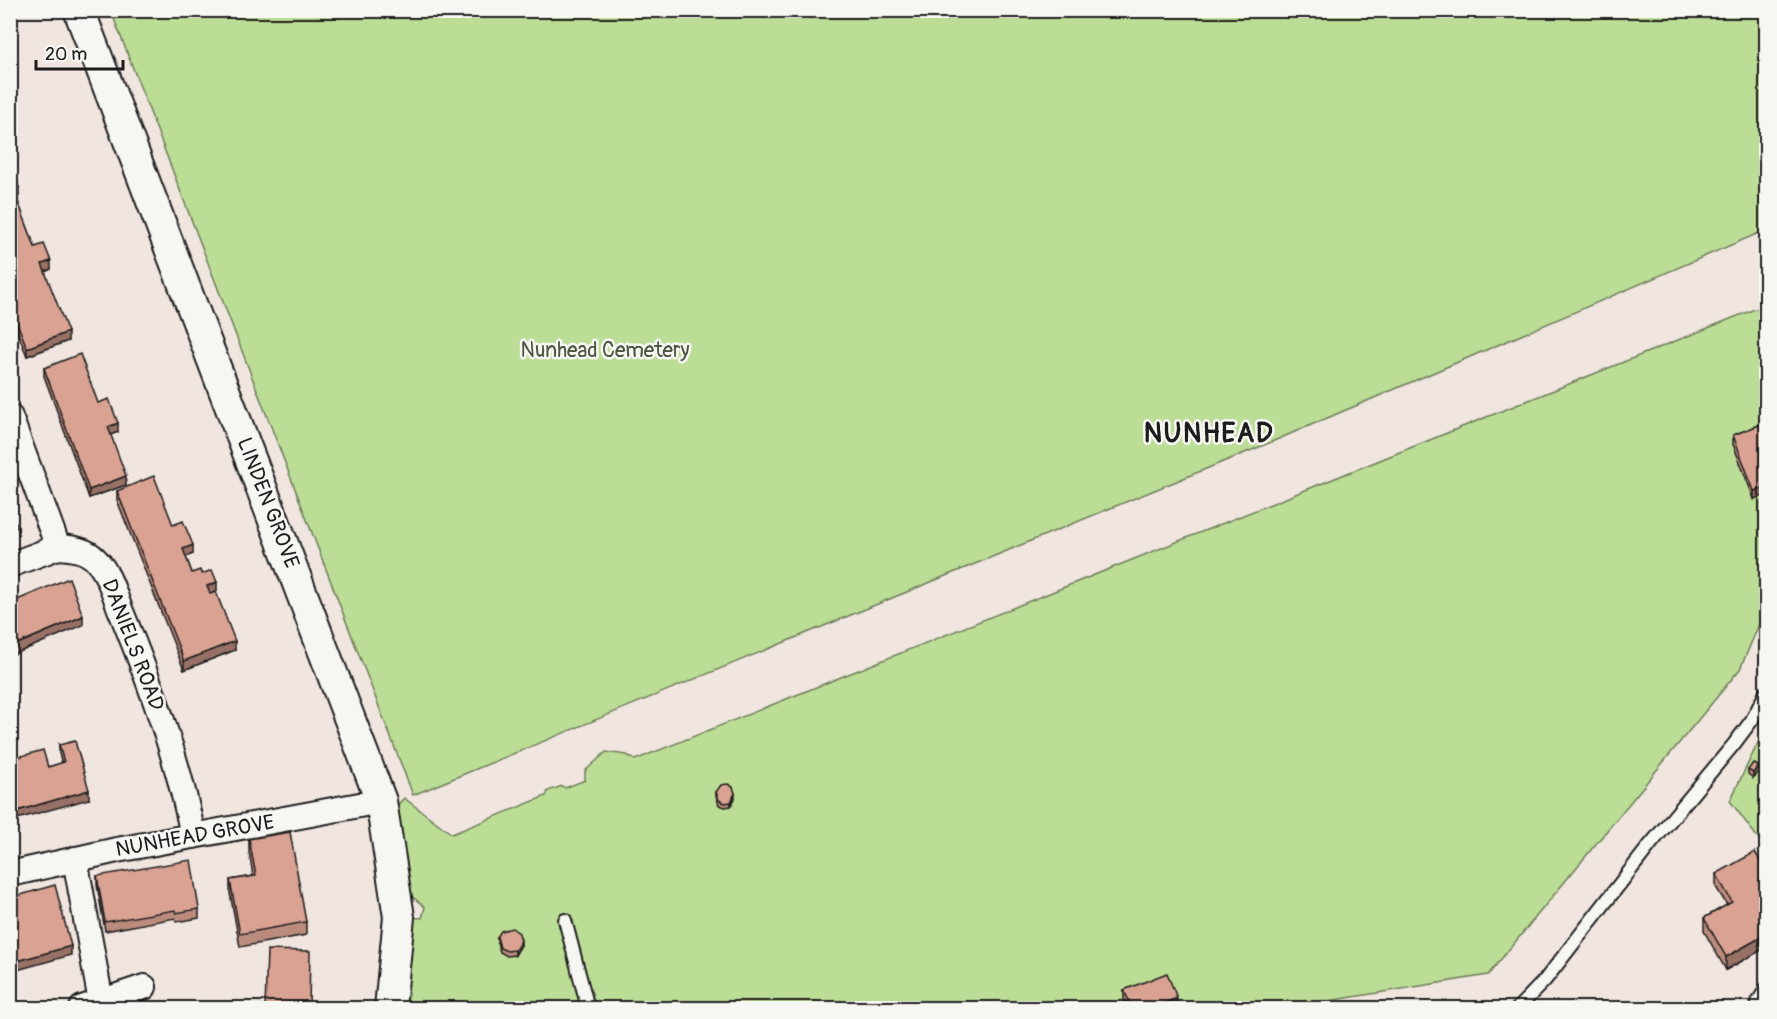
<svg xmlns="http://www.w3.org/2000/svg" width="1777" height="1019" viewBox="0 0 1777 1019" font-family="Pangolin,sans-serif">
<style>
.green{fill:#bcdd96;stroke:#6c7c59;stroke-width:1.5}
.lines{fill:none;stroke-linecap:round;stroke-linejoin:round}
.service-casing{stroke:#1c1c1c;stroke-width:16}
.minor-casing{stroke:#1c1c1c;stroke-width:28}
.tertiary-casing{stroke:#1c1c1c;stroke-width:34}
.service{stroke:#f6f6f2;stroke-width:12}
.minor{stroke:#f6f6f2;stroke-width:24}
.tertiary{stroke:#f6f6f2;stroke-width:30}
.wall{fill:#bb8b7e;stroke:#1c1c1c;stroke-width:1.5}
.shaded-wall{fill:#987166;stroke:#1c1c1c;stroke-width:1.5}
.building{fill:#d9a292;stroke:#1c1c1c;stroke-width:1.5}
.labels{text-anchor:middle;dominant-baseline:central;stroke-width:5;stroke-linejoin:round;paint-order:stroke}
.park-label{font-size:21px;fill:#4c5641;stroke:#f6f6f2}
.street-label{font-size:21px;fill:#1c1c1c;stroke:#f6f6f2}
.district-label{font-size:27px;font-weight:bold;letter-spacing:1.5px;fill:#1c1c1c;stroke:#f6f6f2}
</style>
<rect width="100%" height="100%" fill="#f0e5df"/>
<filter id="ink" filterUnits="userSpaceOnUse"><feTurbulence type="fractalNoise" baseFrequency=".0167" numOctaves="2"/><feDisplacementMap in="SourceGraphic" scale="12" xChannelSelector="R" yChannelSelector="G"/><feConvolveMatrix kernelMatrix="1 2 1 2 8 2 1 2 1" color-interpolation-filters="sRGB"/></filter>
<g filter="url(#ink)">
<!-- green -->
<g class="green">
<polygon points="111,11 1766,11 1766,230 1269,443 413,795"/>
<polygon points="1755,309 1766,310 1766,608 1740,669 1488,975 1285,1008 394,1008 405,917 422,918 425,907 404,890 390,813 404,798 452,834 546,796 548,791 562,786 565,788 585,780 585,771 606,752 627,755 635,760"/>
<polygon points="1766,726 1766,849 1730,801"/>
</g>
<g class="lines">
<!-- service casing -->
<g class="service-casing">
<g id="service">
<polyline points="565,920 588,1008"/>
<polyline points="1518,1008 1545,980 1650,845 1734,744 1752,720 1766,693"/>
<polyline points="1758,1008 1758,1002 1766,989"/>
</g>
</g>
<!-- minor casing -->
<g class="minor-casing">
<g id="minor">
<path d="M10,417L58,547C71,548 86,549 96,560C108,572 114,593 120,609C150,682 178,758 193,836"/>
<polyline points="10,565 58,547"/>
<polyline points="75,859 101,1002"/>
<polyline points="10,874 117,850 381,801"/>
<polyline points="82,1008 144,987"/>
</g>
</g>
<!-- tertiary casing -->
<g class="tertiary-casing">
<polyline id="tertiary" points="79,10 381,801 399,917 390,1008"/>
</g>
<!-- service -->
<use href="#service" class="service"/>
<!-- minor -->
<use href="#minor" class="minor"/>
<!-- tertiary -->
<use href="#tertiary" class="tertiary"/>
</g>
<!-- wall -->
<g class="wall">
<polygon points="10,163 19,196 16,197 35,247 51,269 45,272 68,341 27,356 10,314"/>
<polygon points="44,368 118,432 110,435 126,485 89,498 44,376"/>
<polygon points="1767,422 1754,499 1733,444 1733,435"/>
<polygon points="117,491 173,525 193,554 186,557 192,573 202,574 217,591 210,594 235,650 184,670 117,500"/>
<polygon points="59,745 89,799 17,776 15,767 15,758 48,767 62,763 59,754"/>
<polygon points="1748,770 1758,771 1753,778 1748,774"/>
<polygon points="716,792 735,798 731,806 725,807 719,805 716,796"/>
<polygon points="249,839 306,922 306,935 240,947 230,893 230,880 253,876 249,852"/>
<polygon points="1767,872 1767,956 1763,949 1726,970 1704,931 1704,918 1727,905 1716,887 1716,874"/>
<polygon points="97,876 199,909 199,918 176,922 175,918 105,931 97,885"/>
<polygon points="497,937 521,945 515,955 507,956 500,952 497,942"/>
<polygon points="1124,990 1177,1007 1172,1008 1128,1008 1124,999"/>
</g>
<!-- shaded-wall -->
<g class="shaded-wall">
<polygon points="19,187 19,196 10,199 10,190"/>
<polygon points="51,261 51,269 42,273 42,264"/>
<polygon points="68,332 68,341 27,356 27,348"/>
<polygon points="118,423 118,432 108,436 108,427"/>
<polygon points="126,476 126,485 89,498 89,490"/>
<polygon points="1767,486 1767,495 1754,499 1754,491"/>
<polygon points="16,524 16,528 10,530 10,526"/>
<polygon points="193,545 193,554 183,558 183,549"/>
<polygon points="217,582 217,591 207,595 207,586"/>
<polygon points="83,616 83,625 10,656 10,647"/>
<polygon points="235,641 235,650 184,670 184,661"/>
<polygon points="1758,766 1758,771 1753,778 1753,773"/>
<polygon points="89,790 89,799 10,821 10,813"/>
<polygon points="735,793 735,798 731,806 731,802"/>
<polygon points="1763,936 1763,949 1726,970 1726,957"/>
<polygon points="521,941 521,945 515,955 515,950"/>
<polygon points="71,946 71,955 10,972 10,963"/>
<polygon points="1177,998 1177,1007 1172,1008 1151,1008"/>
</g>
<!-- building -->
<g class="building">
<polygon points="10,163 19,187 10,190"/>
<polygon points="16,196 35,247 44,244 51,261 42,264 68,332 27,348 10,305 10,198"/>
<polygon points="80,354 98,403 109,399 118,423 108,427 126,476 89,490 44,368"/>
<polygon points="1767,422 1767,486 1754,491 1733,435"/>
<polygon points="154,476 173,525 183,521 193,545 183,549 192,573 200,570 202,574 212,570 217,582 207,586 210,594 216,592 235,641 184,661 117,491"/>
<polygon points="10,510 16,524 10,526"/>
<polygon points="69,578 83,616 10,647 10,603"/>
<polygon points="75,741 89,790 10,813 10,778 19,775 15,758 43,750 48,767 64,762 59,745"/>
<polygon points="1753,763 1758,766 1753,773 1748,770"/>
<polygon points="728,784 733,787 735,793 731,802 725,803 719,800 716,792 721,785"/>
<polygon points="290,832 306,922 240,934 230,880 256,876 249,839"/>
<polygon points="1755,852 1767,872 1767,943 1763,936 1726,957 1704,918 1732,902 1716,874"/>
<polygon points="191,860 199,909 176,913 175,910 105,922 97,876"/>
<polygon points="55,885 71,946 10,963 10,898"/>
<polygon points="512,928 519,933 521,941 515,950 507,951 500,948 497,937 501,931"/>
<polygon points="267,950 310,951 309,1008 265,1008"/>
<polygon points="1167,973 1177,998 1151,1008 1132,1008 1124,990"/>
<polygon points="129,1006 130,1008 121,1008"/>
</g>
</g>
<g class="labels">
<!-- park labels -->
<g class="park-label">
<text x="605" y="350">Nunhead Cemetery</text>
</g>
<!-- street labels -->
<g class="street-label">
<text transform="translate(268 503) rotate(69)">LINDEN GROVE</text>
<text transform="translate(133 645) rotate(69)">DANIELS ROAD</text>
<text transform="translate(195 836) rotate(-10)">NUNHEAD GROVE</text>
</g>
<!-- district labels -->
<g class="district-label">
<text x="1209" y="433">NUNHEAD</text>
</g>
</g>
<!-- margin -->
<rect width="1777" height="1019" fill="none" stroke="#f6f6f2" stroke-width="36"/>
<rect x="18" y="18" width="1741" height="983" fill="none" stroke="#1c1c1c" stroke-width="2" filter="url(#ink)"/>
<!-- scale -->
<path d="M36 60v9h87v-9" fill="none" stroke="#1c1c1c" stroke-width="3"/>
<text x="45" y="60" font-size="18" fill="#1c1c1c" stroke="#f6f6f2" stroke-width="4.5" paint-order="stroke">20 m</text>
</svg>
